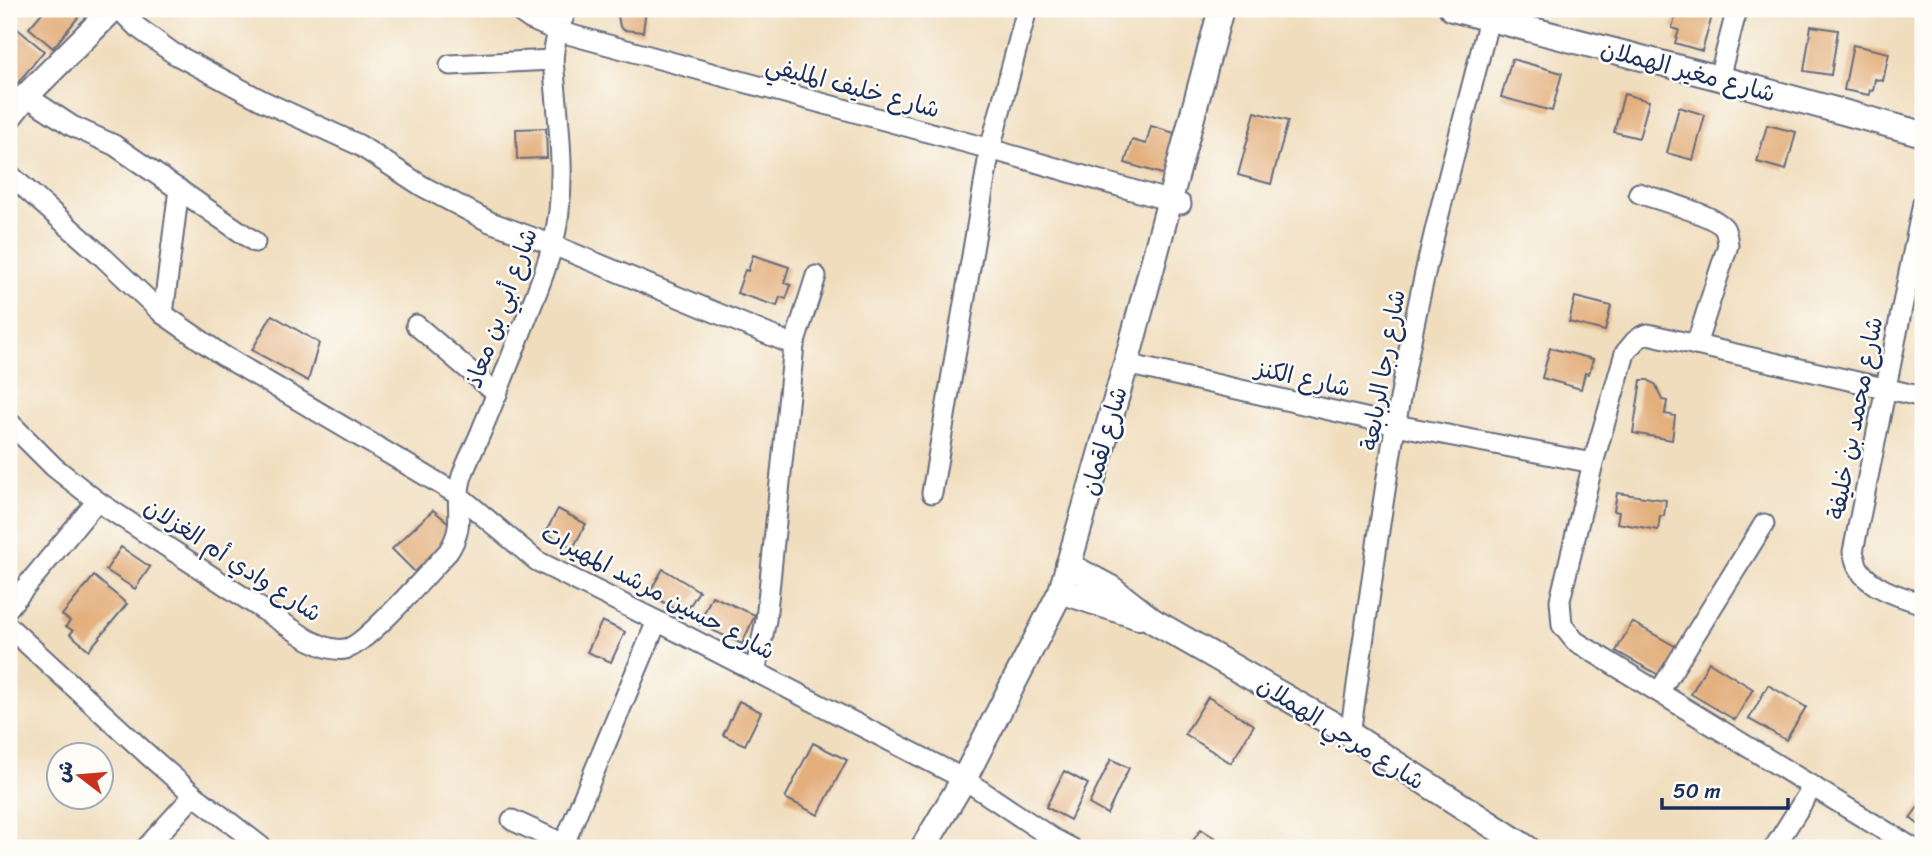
<svg xmlns="http://www.w3.org/2000/svg" width="1932" height="857" viewBox="0 0 1932 857" font-family="Sriracha,'Playpen Sans Arabic',sans-serif">
<style>
.building{fill:#e3af7d}
.lines{fill:none;stroke-linecap:round;stroke-linejoin:round}
.minor-casing{stroke:#666c7f;stroke-width:23}
.tertiary-casing{stroke:#666c7f;stroke-width:28}
.minor{stroke:#fff;stroke-width:19}
.tertiary{stroke:#fff;stroke-width:24}
.labels{text-anchor:middle;dominant-baseline:central;stroke-width:5;stroke-linejoin:round;paint-order:stroke}
.street-label{font-size:24px;fill:#1b2f5e;stroke:#fdfcf7}
</style>
<rect width="100%" height="100%" fill="#fdfcf7"/>
<filter id="ink" filterUnits="userSpaceOnUse"><feTurbulence type="fractalNoise" baseFrequency=".0143" numOctaves="2"/><feDisplacementMap in="SourceGraphic" scale="14" xChannelSelector="R" yChannelSelector="G"/><feConvolveMatrix kernelMatrix="1 2 1 2 8 2 1 2 1" color-interpolation-filters="sRGB"/></filter>
<filter id="wash" filterUnits="userSpaceOnUse"><feTurbulence type="fractalNoise" baseFrequency=".00686" numOctaves="4" result="noise"/><feDisplacementMap in="SourceGraphic" scale="28" xChannelSelector="R" yChannelSelector="G"/><feGaussianBlur stdDeviation="1.57" result="paint"/><feColorMatrix in="noise" values="0 0 0 0 0 0 0 0 0 0 0 0 0 0 0 0 0 1.4 0 .05"/><feComposite in="paint" operator="in"/></filter>
<g filter="url(#wash)">
<rect width="100%" height="100%" fill="#f0ddbd"/>
<g id="blocks">
<!-- building -->
<g class="building">
<polygon points="45,9 85,9 53,48 29,28"/>
<polygon points="617,9 646,9 643,32 624,30 620,27"/>
<polygon points="1677,9 1714,9 1702,51 1675,43 1679,30 1672,28"/>
<polygon points="14,26 44,51 13,89 9,86 9,32"/>
<polygon points="1811,26 1838,30 1831,75 1804,71"/>
<polygon points="1853,45 1889,53 1883,81 1875,79 1873,91 1870,90 1869,95 1844,90"/>
<polygon points="1512,59 1562,73 1552,111 1501,97"/>
<polygon points="1624,94 1649,101 1639,138 1614,132"/>
<polygon points="1679,107 1705,115 1693,160 1667,153"/>
<polygon points="1255,112 1288,121 1271,184 1238,175"/>
<polygon points="1767,125 1796,132 1786,170 1757,162"/>
<polygon points="1151,126 1181,135 1169,176 1125,163 1132,140 1146,144"/>
<polygon points="546,128 547,158 517,159 516,129"/>
<polygon points="753,255 789,267 784,283 791,285 786,299 780,297 777,306 737,293 745,270 748,271"/>
<polygon points="1575,297 1611,306 1605,331 1569,322"/>
<polygon points="272,315 319,343 308,381 252,350"/>
<polygon points="1550,348 1593,359 1589,374 1585,373 1581,389 1542,378"/>
<polygon points="1641,380 1648,380 1656,385 1662,400 1667,401 1665,414 1675,416 1672,440 1633,433"/>
<polygon points="1617,493 1666,500 1664,516 1660,516 1658,530 1617,523 1619,512 1614,511"/>
<polygon points="558,509 586,524 573,548 545,533"/>
<polygon points="433,510 450,524 448,540 415,572 392,549"/>
<polygon points="121,547 150,567 135,589 106,570"/>
<polygon points="663,569 699,591 684,615 649,593"/>
<polygon points="94,576 127,604 89,650 70,634 73,631 66,626 70,621 62,615"/>
<polygon points="712,596 755,615 742,644 699,624"/>
<polygon points="602,621 625,632 611,662 587,652"/>
<polygon points="1632,622 1680,649 1664,678 1616,651"/>
<polygon points="1709,662 1753,689 1735,720 1691,694"/>
<polygon points="1768,685 1806,707 1786,740 1749,719"/>
<polygon points="1208,697 1254,725 1231,763 1185,734"/>
<polygon points="739,701 761,712 745,745 723,735"/>
<polygon points="813,743 847,760 818,815 785,798"/>
<polygon points="1111,759 1129,768 1107,814 1089,804"/>
<polygon points="1064,771 1088,784 1070,820 1046,807"/>
<polygon points="1923,800 1923,828 1910,818"/>
<polygon points="1201,829 1227,846 1225,848 1188,848"/>
</g>
</g>
</g>
<g filter="url(#ink)">
<use href="#blocks" fill-opacity="0" stroke="#666c7f" stroke-width="2"/>
<g class="lines">
<!-- minor casing -->
<g class="minor-casing">
<g id="minor">
<polyline points="119,9 137,27 173,53 263,101 359,145 422,186 490,222 553,245 794,345"/>
<polyline points="516,9 530,19 557,31 990,149 1181,204"/>
<polyline points="450,65 553,60"/>
<polyline points="1719,78 1737,9"/>
<polyline points="26,96 72,126 114,145 255,242"/>
<polyline points="9,174 104,258 163,314 222,355 457,494 537,561 657,621 964,779 1052,838 1071,848"/>
<path d="M1639,193C1658,200 1713,214 1724,228C1727,233 1727,238 1728,245L1696,345"/>
<path d="M1923,203L1853,552C1855,557 1856,564 1859,569C1871,589 1902,597 1923,604"/>
<polyline points="163,314 179,189"/>
<polyline points="416,325 497,394"/>
<polyline points="1126,364 1396,425 1593,463"/>
<path d="M9,422L54,467L97,501L309,640C321,645 331,651 345,649C364,647 431,570 448,552C468,522 452,507 462,476C468,459 477,443 483,427C497,394 510,360 523,327C533,301 545,274 552,247C569,187 558,121 553,60C554,41 559,26 567,9"/>
<polyline points="932,493 990,149 1027,9"/>
<polyline points="9,607 97,501"/>
<polyline points="9,627 147,754 194,795 263,848"/>
<polyline points="755,672 766,620 794,345 816,276"/>
<polyline points="1659,692 1764,524"/>
<path d="M1350,734C1369,605 1385,473 1410,345C1431,235 1462,127 1489,19"/>
<polyline points="512,820 564,844"/>
<polyline points="146,848 194,795"/>
<polyline points="570,848 564,844 657,621"/>
<polyline points="1774,848 1813,786"/>
<polyline points="1913,848 1575,641 1562,625 1560,600 1593,463 1625,353 1635,341 1642,336 1648,334 1923,397"/>
</g>
</g>
<!-- tertiary casing -->
<g class="tertiary-casing">
<g id="tertiary">
<polyline points="1452,9 1719,78 1923,134"/>
<polyline points="9,117 26,96 113,9"/>
<polyline points="1068,565 1111,588 1153,621 1350,734 1527,848"/>
<polyline points="1061,591 1139,617"/>
<polyline points="923,848 964,779 1061,591 1126,364 1221,9"/>
</g>
</g>
<!-- minor -->
<use href="#minor" class="minor"/>
<!-- tertiary -->
<use href="#tertiary" class="tertiary"/>
</g>
</g>
<g class="labels">
<!-- street labels -->
<g class="street-label">
<text transform="translate(1688 71) rotate(15)">شارع مغير الهملان</text>
<text transform="translate(853 87) rotate(15)">شارع خليف المليفي</text>
<text transform="translate(501 308) rotate(-70)">شارع أبي بن معاذ</text>
<text transform="translate(1383 370) rotate(-80)">شارع رجا الربابعة</text>
<text transform="translate(1303 378) rotate(13)">شارع الكنز</text>
<text transform="translate(1855 418) rotate(-79)">شارع محمد بن خليفة</text>
<text transform="translate(1104 441) rotate(-74)">شارع لقمان</text>
<text transform="translate(233 560) rotate(33)">شارع وادي أم الغزلان</text>
<text transform="translate(658 592) rotate(28)">شارع حسين مرشد المهيرات</text>
<text transform="translate(1341 733) rotate(32)">شارع مرجي الهملان</text>
</g>
</g>
<!-- margin -->
<rect width="1932" height="857" fill="none" stroke="#fdfcf7" stroke-width="35"/>
<!-- north arrow -->
<g transform="translate(80 776) rotate(286)"><circle r="33" fill="#fdfcf7" stroke="#a3aaba" stroke-width="2"/>
<path d="M0-5L12 26L0 18L-12 26Z" fill="#c8321e"/>
<text y="-10" font-size="19" font-weight="bold" text-anchor="middle" fill="#1b2f5e">ش</text>
</g>
<!-- scale -->
<path d="M1662 798v10h126v-10" fill="none" stroke="#1b2f5e" stroke-width="3.5"/>
<text x="1673" y="798" font-size="21" fill="#1b2f5e" stroke="#fdfcf7" stroke-width="5" paint-order="stroke">50 m</text>
</svg>
